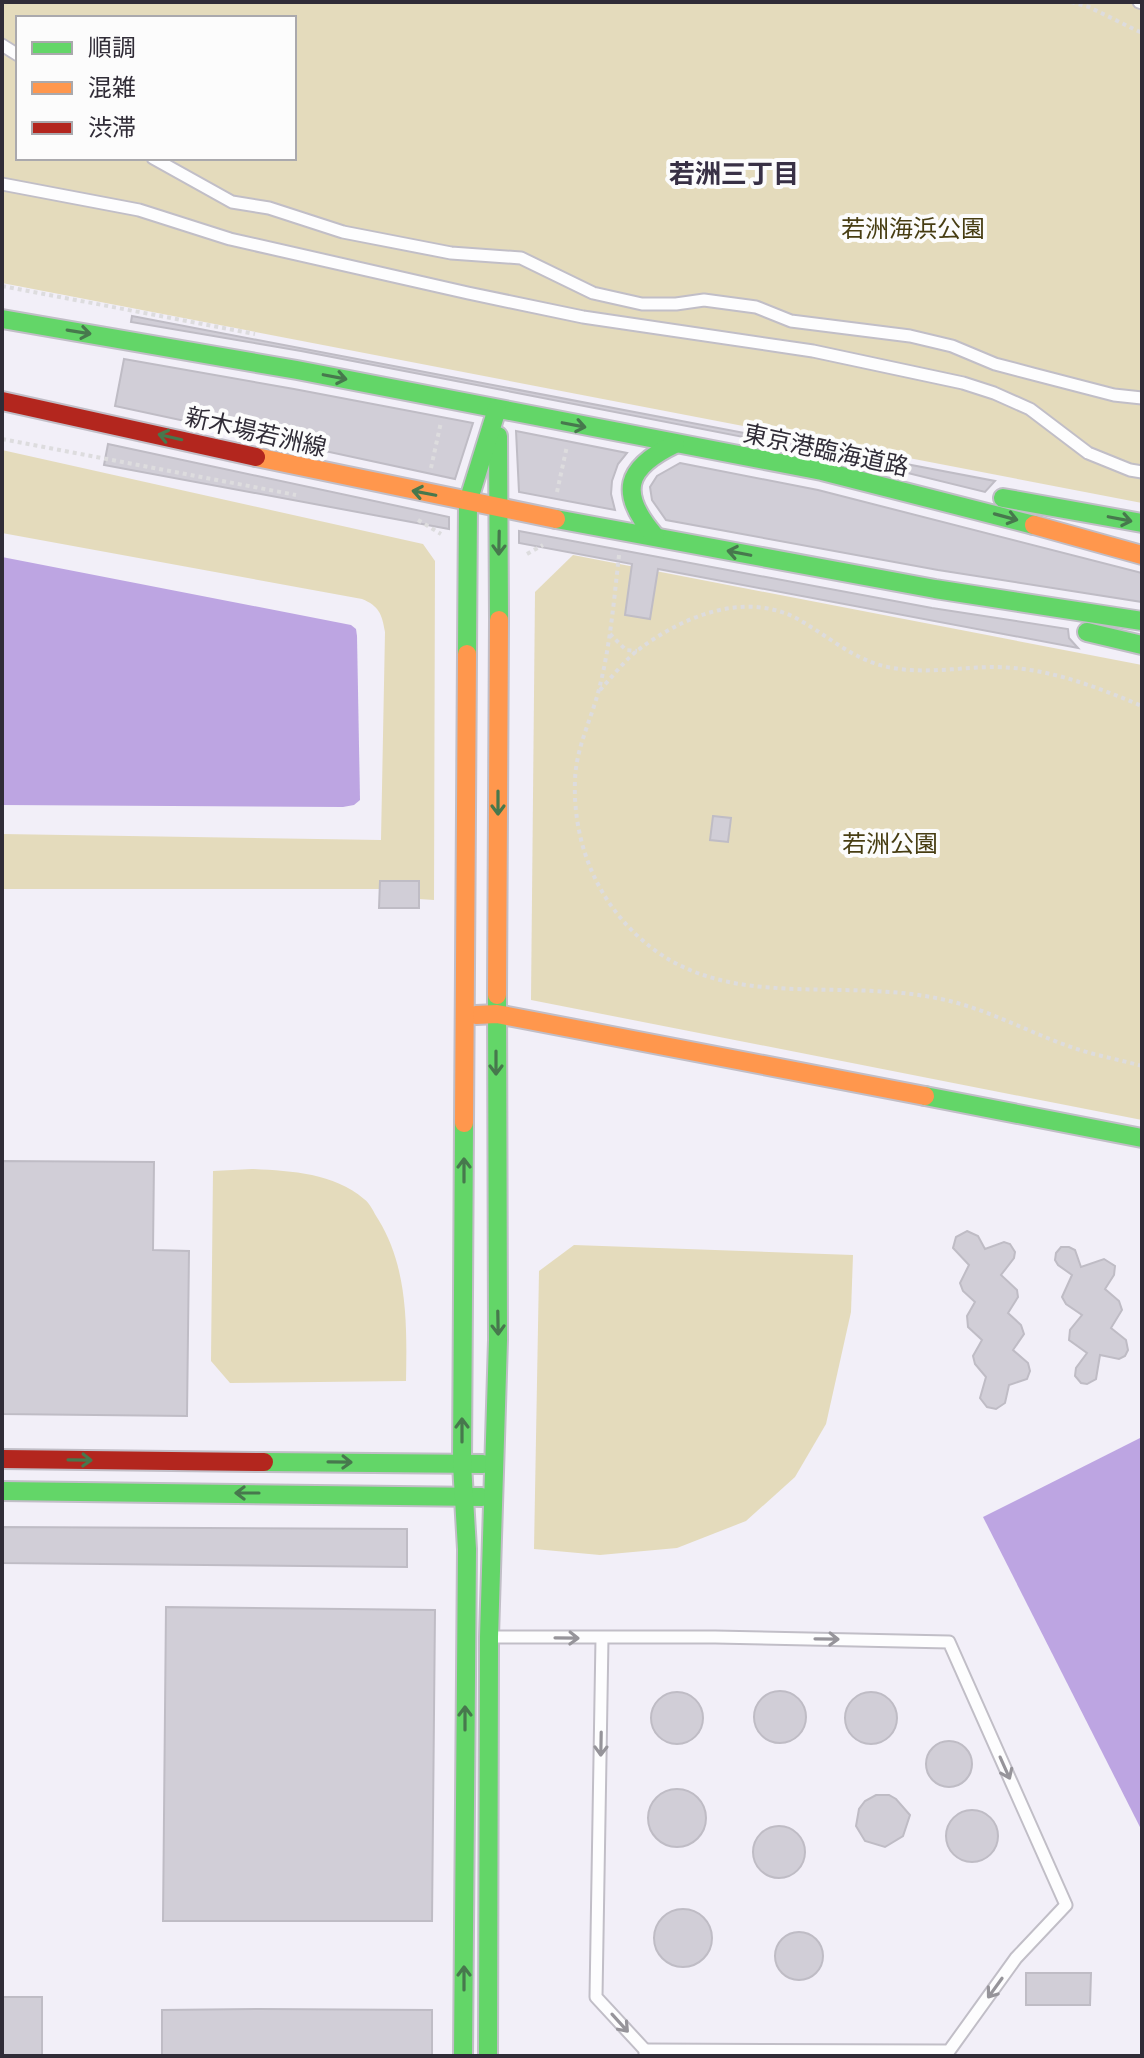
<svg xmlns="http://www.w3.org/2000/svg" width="1144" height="2058" viewBox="0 0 1144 2058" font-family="Cabin,'Noto Sans JP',sans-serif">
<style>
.green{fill:#e4dbbc;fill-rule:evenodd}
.water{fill:#bda5e2}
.building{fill:#d1ced7;stroke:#bfbcc5;stroke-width:2}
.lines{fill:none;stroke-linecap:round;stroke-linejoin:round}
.lane-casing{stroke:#c1bec7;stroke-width:15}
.fast-casing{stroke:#c1bec7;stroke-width:22}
.slow-casing{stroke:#c1bec7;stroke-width:22}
.jam-casing{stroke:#c1bec7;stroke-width:22}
.path{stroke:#dddcde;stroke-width:4;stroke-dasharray:4 4;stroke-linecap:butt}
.lane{stroke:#fdfdfe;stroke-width:11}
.fast{stroke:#63d668;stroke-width:18}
.slow{stroke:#ff974d;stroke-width:18}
.jam{stroke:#b3261e;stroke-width:18}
.oneway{stroke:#47784d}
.oneway2{stroke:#96949a}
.labels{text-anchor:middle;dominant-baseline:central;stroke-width:8;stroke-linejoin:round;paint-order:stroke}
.park-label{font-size:24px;fill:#473d12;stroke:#fcfcfc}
.street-label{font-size:24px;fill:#302c37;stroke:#fcfcfc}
.neighbourhood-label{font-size:26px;font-weight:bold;fill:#383045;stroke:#fcfcfc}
</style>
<rect width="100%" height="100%" fill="#f2eff8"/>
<!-- green -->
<g class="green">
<path d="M2,2H1142V503L2,283ZM18,18H294V158H18Z"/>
<path d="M2,450L423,544L435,561L434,900L419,899L418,881H380V889H2V834L381,840L385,632C382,614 379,606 362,599L2,533Z"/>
<polygon points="573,555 1142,665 1142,1120 531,1000 535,592"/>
<path d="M252,1169C291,1171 333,1173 364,1199C370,1203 374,1213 378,1219C408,1267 407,1326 406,1381L230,1383L211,1361L213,1171Z"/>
<polygon points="574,1245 853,1255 851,1312 826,1424 795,1477 746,1521 677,1548 600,1555 534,1549 539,1271"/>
</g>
<!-- water -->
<g class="water">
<polygon points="2,557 351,625 356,629 357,636 360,800 354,805 343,807 2,805"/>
<polygon points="1142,1437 1142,1831 983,1517"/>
</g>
<!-- building -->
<g class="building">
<polygon points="132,316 995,481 985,492 826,453 301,351 131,322"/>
<polygon points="124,359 294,389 473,423 455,479 115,406"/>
<polygon points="516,431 627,453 618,464 612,481 611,494 615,510 519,492"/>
<polygon points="108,444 449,517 449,529 104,465"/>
<polygon points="680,463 818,490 1142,573 1142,602 938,570 666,520 652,500 650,487 657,476"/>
<polygon points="519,531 932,608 1068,629 1069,638 1078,648 658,569 650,619 625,615 632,564 519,543"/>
<polygon points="713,816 731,818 728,842 710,840"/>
<polygon points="380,881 419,881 419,908 379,908"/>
<polygon points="2,1161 154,1162 153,1250 189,1251 187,1416 2,1414"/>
<polygon points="967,1231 978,1236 985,1249 1004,1242 1010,1244 1015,1252 1014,1258 1001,1275 1017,1290 1018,1297 1008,1313 1021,1325 1024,1334 1013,1350 1028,1363 1030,1371 1027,1379 1009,1385 1005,1403 996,1409 987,1407 980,1398 986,1377 975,1364 973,1356 982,1340 968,1327 967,1316 975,1302 963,1291 960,1283 969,1265 953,1248 956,1237"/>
<polygon points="1061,1247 1069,1247 1075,1250 1081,1267 1104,1259 1115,1266 1114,1275 1105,1289 1119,1301 1122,1310 1111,1328 1126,1340 1128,1350 1125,1356 1119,1359 1100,1355 1096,1379 1087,1384 1081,1383 1075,1376 1076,1368 1087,1353 1069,1340 1070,1330 1082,1315 1066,1304 1062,1297 1072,1275 1058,1265 1055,1260 1056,1253"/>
<polygon points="2,1527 407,1529 407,1567 2,1563"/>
<polygon points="166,1607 435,1610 432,1921 163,1921"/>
<circle cx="780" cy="1717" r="26"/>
<circle cx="677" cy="1718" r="26"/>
<circle cx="871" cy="1718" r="26"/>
<circle cx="949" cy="1764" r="23"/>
<circle cx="677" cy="1818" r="29"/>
<polygon points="876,1795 889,1795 896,1799 910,1815 903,1836 885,1847 865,1841 856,1826 859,1809 865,1801"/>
<circle cx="972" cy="1836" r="26"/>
<circle cx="779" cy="1852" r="26"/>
<circle cx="683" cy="1938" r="29"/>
<circle cx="799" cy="1956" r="24"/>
<polygon points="1026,1973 1091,1973 1090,2005 1026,2005"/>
<rect x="2" y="1997" width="40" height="59"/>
<polygon points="259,2009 432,2010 432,2056 162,2056 162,2010"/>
</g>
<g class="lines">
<!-- lane casing -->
<g class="lane-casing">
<g id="lane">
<polyline points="1139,2 1142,3"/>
<polyline points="2,45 18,55"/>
<polyline points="153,158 232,202 269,208 343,232 451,253 521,258 593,293 642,304 676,304 704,300 756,307 791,321 910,336 952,346 995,364 1033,374 1114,395 1142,398"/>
<polyline points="2,184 139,210 230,239 468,293 583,317 813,351 963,383 994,393 1030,409 1088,453 1130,470 1142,472"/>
<polyline points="493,1637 715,1637 949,1642 1066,1905 1016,1958 949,2051 645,2050"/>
<polyline points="602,1638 596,1997 645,2050 645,2055"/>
</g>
</g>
<!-- fast casing -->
<g class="fast-casing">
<g id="fast">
<polyline points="2,319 297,370 822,471 1034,525"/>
<polyline points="498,436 499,620"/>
<polyline points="1003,498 1142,523"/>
<polyline points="556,519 935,589 1142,621"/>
<path d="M655,536C618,493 625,468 675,444"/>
<polyline points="1087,632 1142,645"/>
<polyline points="467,654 468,502 497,409"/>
<polyline points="925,1096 1142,1138"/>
<polyline points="264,1462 483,1464"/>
<polyline points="2,1491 482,1497"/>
<polyline points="463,2056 467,1549 462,1464 464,1123"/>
<polyline points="488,2056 489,1637 498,1340 497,995"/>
</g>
</g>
<!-- slow casing -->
<g class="slow-casing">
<g id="slow">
<polyline points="256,457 556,519"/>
<polyline points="1034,525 1142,555"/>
<polyline points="497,995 499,620"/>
<polyline points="476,1015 497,1014 925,1096"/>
<polyline points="464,1123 467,654"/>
</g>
</g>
<!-- jam casing -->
<g class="jam-casing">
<g id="jam">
<polyline points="2,401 256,457"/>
<polyline points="2,1459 264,1462"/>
</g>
</g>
<!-- path -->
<g class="path">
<polyline points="1071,2 1089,7 1142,33"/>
<polyline points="2,286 255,334"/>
<polyline points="2,439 296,495"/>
<polyline points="431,468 441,422"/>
<polyline points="557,492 567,446"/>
<polyline points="418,520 441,534"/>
<polyline points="527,554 543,545"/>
<path d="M619,555C614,600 610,649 598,693C590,722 576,749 575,780C573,829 588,878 619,916C705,1021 825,974 941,999C989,1009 1031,1034 1077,1049C1098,1056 1121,1060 1142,1066"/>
<polyline points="610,634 626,650 637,651"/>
<path d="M600,690C612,677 624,661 638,650C682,617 743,591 796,618C829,636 855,662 893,668C927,674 962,667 996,667C1049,668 1094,686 1142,706"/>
</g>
<!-- lane -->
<use href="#lane" class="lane"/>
<!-- fast -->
<use href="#fast" class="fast"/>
<!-- slow -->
<use href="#slow" class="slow"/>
<!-- jam -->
<use href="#jam" class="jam"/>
</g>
<!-- one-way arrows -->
<defs><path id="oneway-shaft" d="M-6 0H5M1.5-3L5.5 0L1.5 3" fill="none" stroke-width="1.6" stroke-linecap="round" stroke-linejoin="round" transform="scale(2)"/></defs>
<g class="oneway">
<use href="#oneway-shaft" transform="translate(79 332) rotate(9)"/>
<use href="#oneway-shaft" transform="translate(335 377) rotate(11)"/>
<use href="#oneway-shaft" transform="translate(574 425) rotate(11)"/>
<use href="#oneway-shaft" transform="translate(170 437) rotate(-167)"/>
<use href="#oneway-shaft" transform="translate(424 493) rotate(-169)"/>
<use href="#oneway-shaft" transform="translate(1006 517) rotate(15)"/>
<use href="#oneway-shaft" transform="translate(1120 519) rotate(11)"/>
<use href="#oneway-shaft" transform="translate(499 543) rotate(91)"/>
<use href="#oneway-shaft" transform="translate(739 553) rotate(-169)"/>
<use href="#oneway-shaft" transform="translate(498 803) rotate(90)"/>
<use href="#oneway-shaft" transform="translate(496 1063) rotate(90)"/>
<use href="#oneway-shaft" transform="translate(464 1170) rotate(-90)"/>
<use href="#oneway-shaft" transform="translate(498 1323) rotate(89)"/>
<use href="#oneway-shaft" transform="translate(462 1430) rotate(-90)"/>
<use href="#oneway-shaft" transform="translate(80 1460) rotate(1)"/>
<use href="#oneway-shaft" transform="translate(340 1462) rotate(1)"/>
<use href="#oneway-shaft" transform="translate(247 1493) rotate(-180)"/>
<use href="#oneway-shaft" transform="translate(465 1718) rotate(-90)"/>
<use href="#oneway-shaft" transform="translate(464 1978) rotate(-90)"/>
</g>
<g class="oneway2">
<use href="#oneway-shaft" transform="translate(567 1638) rotate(1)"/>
<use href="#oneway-shaft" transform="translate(827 1639) rotate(1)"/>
<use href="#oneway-shaft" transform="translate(601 1744) rotate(91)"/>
<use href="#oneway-shaft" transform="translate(1005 1768) rotate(66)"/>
<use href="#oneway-shaft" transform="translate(995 1988) rotate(126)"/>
<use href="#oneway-shaft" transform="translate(620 2023) rotate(48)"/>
</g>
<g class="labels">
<!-- park labels -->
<g class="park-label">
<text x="913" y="228">若洲海浜公園</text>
<text x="890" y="843">若洲公園</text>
</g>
<!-- street labels -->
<g class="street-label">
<text transform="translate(256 432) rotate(13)">新木場若洲線</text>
<text transform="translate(826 450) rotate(12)">東京港臨海道路</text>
</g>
<!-- neighbourhood labels -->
<g class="neighbourhood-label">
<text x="734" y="174">若洲三丁目</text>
</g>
</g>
<!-- border -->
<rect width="1144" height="2058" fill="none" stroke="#302c37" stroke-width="8"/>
<!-- legend -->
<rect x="16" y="16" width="280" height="144" fill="#fcfcfc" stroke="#aaa9ad" stroke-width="2"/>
<rect x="32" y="42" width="40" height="12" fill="#63d668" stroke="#aaa9ad" stroke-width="2"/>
<text x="88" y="56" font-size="24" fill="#302c37">順調</text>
<rect x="32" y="82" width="40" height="12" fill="#ff974d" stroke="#aaa9ad" stroke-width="2"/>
<text x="88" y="96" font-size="24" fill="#302c37">混雑</text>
<rect x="32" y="122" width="40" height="12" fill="#b3261e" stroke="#aaa9ad" stroke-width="2"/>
<text x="88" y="136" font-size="24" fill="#302c37">渋滞</text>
</svg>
